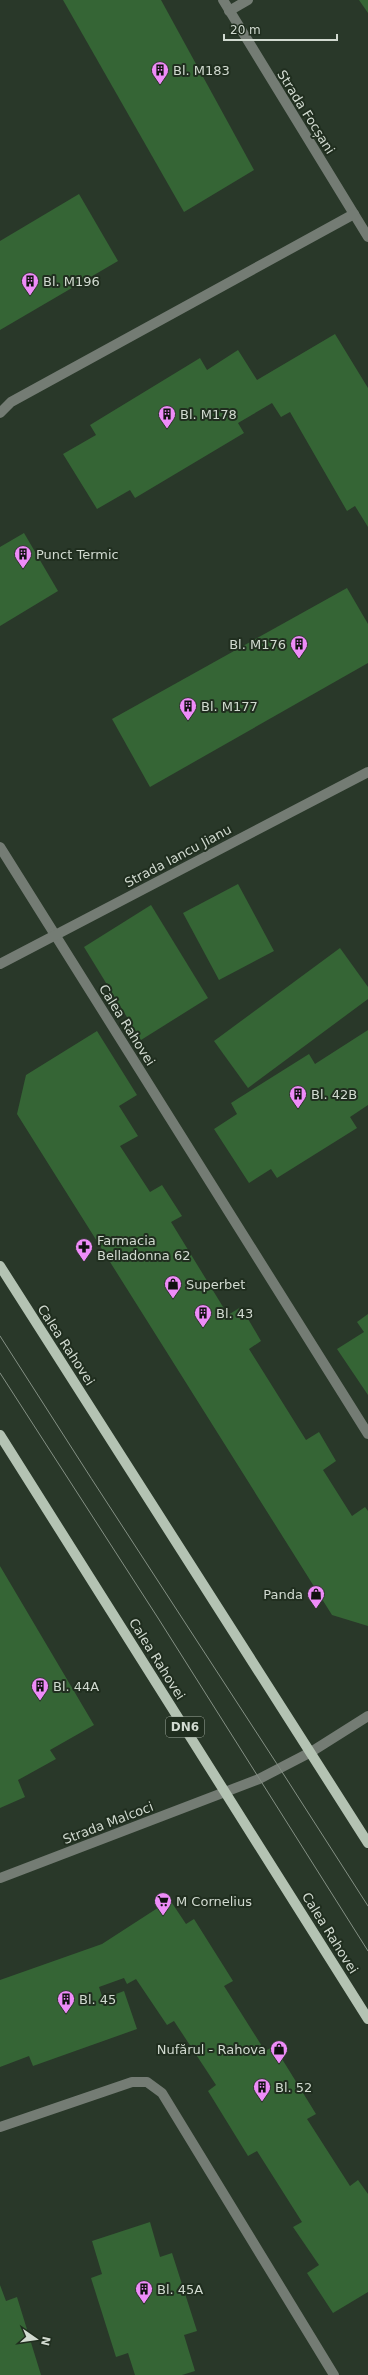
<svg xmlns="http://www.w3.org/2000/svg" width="368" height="2375" viewBox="0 0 368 2375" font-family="'DejaVu Sans',sans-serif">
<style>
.building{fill:#356535}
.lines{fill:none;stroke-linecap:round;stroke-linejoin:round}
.minor{stroke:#747c74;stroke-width:10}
.major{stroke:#b4c3b3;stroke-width:10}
.tram{stroke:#849084;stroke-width:1}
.labels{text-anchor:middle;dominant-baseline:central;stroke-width:4;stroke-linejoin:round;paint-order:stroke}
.shield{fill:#202e1f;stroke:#9ca69b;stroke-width:1}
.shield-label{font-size:12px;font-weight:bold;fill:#d1dad0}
.poi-label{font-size:13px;fill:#d1dad0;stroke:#202e1f;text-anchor:start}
.street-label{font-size:13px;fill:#d1dad0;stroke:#202e1f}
</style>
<rect width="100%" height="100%" fill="#293829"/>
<!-- building -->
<g class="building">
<polygon points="63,0 161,0 254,170 184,212"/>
<polygon points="359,0 368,0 368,13"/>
<polygon points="79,194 118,261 0,330 0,241"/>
<polygon points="335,334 368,388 368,527 355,506 347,511 290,412 281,417 272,403 238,423 244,433 135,498 130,490 97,509 63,454 96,435 90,425 200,358 207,370 238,350 257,380"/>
<polygon points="24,533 58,591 0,626 0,547"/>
<polygon points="347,588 368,624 368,663 150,787 112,719"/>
<polygon points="238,884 274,951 219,980 183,913"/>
<polygon points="151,905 208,998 141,1040 84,947"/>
<polygon points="340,948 368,987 368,999 248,1088 214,1041"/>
<polygon points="368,1030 368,1105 350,1117 357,1128 277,1178 271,1169 249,1183 214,1129 237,1114 231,1103 309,1054 315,1064"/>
<polygon points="97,1031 137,1095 119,1106 138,1136 120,1146 150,1192 162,1185 182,1216 171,1222 228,1315 241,1307 261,1341 249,1349 306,1440 319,1432 336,1461 323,1470 352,1516 365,1507 368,1511 368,1626 332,1615 17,1114 26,1075"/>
<polygon points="368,1314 368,1395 337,1349 364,1332 357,1322"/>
<polygon points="0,1566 94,1725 50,1750 56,1759 18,1780 25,1797 0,1808"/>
<polygon points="170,1900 186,1924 194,1919 233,1981 224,1986 265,2051 274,2046 316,2114 307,2119 350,2186 358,2180 368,2194 368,2292 333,2313 307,2273 319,2265 293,2227 302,2222 257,2151 248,2156 208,2091 216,2085 174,2021 167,2025 136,1979 127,1984 124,1978 99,1987 103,1999 124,1991 137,2029 33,2066 29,2056 0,2067 0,1980 102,1944"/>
<polygon points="150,2222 160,2257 172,2253 197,2331 184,2335 195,2371 182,2375 135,2375 128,2353 116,2357 91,2278 102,2274 92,2241"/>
<polygon points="0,2285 6,2301 17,2297 41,2375 0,2375"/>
</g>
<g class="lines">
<!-- minor -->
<g class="minor">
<polyline points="223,0 368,237"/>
<polyline points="229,11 248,0"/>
<polyline points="0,413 11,402 354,214"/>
<polyline points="0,847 368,1434"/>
<polyline points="0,964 368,772"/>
<polyline points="0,1878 259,1779 311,1752 368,1716"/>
<polyline points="0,2127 132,2082 147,2082 162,2093 334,2375"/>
</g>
<!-- major -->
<g class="major">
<polyline points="0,1266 368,1843"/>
<polyline points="0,1435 368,2019"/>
</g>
<!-- tram -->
<g class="tram">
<path d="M0,1336C121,1527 247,1715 368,1906"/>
<polyline points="0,1373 158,1618 368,1951"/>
</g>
</g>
<!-- icons -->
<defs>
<g id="building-pin" transform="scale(0.9)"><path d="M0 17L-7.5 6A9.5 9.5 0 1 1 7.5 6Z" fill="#ee8cf8" stroke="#202e1f"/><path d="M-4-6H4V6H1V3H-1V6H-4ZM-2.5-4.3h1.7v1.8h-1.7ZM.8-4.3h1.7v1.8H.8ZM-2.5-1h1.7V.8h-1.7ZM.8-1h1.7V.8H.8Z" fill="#111"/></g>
<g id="pharmacy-pin" transform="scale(0.9)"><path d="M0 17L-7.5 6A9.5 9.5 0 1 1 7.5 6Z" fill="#ee8cf8" stroke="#202e1f"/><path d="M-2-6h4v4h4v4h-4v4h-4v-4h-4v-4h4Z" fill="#111"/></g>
<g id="shop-pin" transform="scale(0.9)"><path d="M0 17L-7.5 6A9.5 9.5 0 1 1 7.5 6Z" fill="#ee8cf8" stroke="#202e1f"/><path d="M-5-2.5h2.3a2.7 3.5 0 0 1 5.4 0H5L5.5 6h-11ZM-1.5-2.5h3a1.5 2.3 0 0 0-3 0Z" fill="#111"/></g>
<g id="supermarket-pin" transform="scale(0.9)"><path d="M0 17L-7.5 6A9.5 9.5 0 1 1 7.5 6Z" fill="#ee8cf8" stroke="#202e1f"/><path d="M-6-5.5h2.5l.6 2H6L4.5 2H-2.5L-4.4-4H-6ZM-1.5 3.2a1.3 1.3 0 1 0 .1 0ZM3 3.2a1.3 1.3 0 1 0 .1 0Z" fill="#111"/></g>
</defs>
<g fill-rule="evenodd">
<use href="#building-pin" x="160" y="70"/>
<use href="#building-pin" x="30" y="281"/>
<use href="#building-pin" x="167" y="414"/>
<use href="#building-pin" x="23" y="554"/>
<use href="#building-pin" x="299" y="644"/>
<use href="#building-pin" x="188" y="706"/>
<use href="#building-pin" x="298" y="1094"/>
<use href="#pharmacy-pin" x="84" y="1247"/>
<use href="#shop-pin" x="173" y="1284"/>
<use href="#building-pin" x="203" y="1313"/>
<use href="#shop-pin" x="316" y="1594"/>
<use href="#building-pin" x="40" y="1686"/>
<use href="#supermarket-pin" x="163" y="1901"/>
<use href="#building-pin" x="66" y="1999"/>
<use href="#shop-pin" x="279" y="2049"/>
<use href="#building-pin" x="262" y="2087"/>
<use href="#building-pin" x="144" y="2289"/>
</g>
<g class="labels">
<!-- shield labels -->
<rect class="shield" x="166" y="1717" width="38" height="20" rx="3"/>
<g class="shield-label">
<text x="185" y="1727">DN6</text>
</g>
<!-- poi labels -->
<g class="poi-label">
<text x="173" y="70">Bl. M183</text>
<text x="43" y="281">Bl. M196</text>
<text x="180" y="414">Bl. M178</text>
<text x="36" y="554">Punct Termic</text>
<text x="286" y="644" text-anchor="end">Bl. M176</text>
<text x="201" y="706">Bl. M177</text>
<text x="311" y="1094">Bl. 42B</text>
<text x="97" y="1240">Farmacia<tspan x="97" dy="15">Belladonna 62</tspan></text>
<text x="186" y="1284">Superbet</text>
<text x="216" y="1313">Bl. 43</text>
<text x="303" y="1594" text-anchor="end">Panda</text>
<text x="53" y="1686">Bl. 44A</text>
<text x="176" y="1901">M Cornelius</text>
<text x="79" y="1999">Bl. 45</text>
<text x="266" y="2049" text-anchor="end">Nufărul - Rahova</text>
<text x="275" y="2087">Bl. 52</text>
<text x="157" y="2289">Bl. 45A</text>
</g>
<!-- street labels -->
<g class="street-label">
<text transform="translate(306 112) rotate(58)">Strada Focșani</text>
<text transform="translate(178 856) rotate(-28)">Strada Iancu Jianu</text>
<text transform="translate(127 1025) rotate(58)">Calea Rahovei</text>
<text transform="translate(66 1345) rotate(57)">Calea Rahovei</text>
<text transform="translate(157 1659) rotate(58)">Calea Rahovei</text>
<text transform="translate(108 1823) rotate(-21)">Strada Malcoci</text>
<text transform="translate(330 1933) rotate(58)">Calea Rahovei</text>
</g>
</g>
<!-- north arrow -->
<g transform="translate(36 2339) rotate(103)" stroke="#202e1f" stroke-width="3" paint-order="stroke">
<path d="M0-3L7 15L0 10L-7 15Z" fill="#d1dad0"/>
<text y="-6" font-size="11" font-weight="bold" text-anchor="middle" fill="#d1dad0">N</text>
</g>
<!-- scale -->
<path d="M224 34v6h113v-6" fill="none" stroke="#d1dad0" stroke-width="2"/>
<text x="230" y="34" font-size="12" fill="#d1dad0" stroke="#202e1f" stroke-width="3" paint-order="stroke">20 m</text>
</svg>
